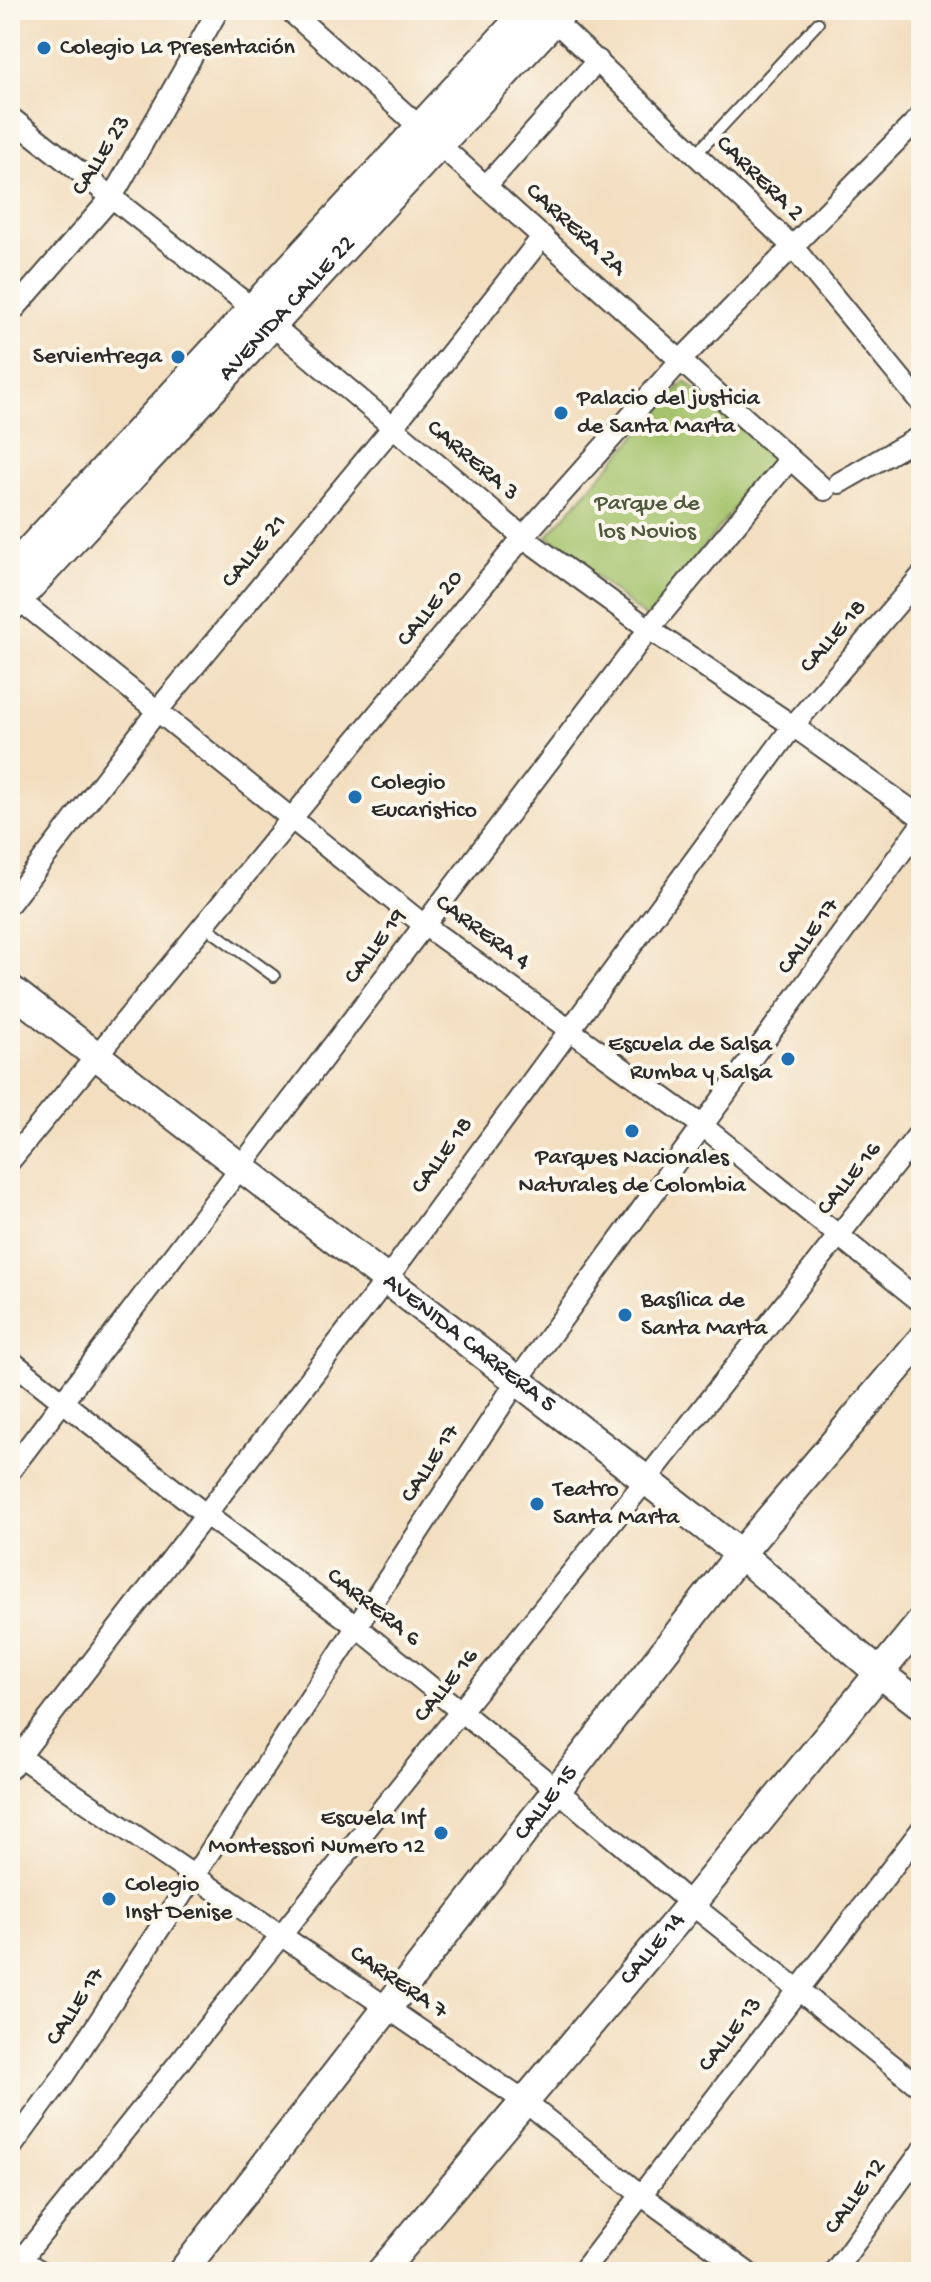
<svg xmlns="http://www.w3.org/2000/svg" width="931" height="2282" viewBox="0 0 931 2282" font-family="'Gochi Hand',sans-serif">
<style>
.green{fill:#a4c36c;stroke:#68774c;stroke-width:2}
.lines{fill:none;stroke-linecap:round;stroke-linejoin:round}
.lane-casing{stroke:#494641;stroke-width:14}
.street-casing{stroke:#494641;stroke-width:24}
.secondary-casing{stroke:#494641;stroke-width:32}
.lane{stroke:#fff;stroke-width:10}
.street{stroke:#fff;stroke-width:20}
.secondary{stroke:#fff;stroke-width:28}
.poi-dot{fill:#1f6fb2;stroke:#fbf7ec;stroke-width:3}
.labels{text-anchor:middle;dominant-baseline:central;stroke-width:8;stroke-linejoin:round;paint-order:stroke}
.poi-label{font-size:24px;fill:#2b2b2b;stroke:#fbf7ec;text-anchor:start}
.street-label{font-size:24px;fill:#2b2b2b;stroke:#fbf7ec}
.park-label{font-size:24px;fill:#4f593e;stroke:#fbf7ec}
</style>
<rect width="100%" height="100%" fill="#fbf7ec"/>
<filter id="ink" filterUnits="userSpaceOnUse"><feTurbulence type="fractalNoise" baseFrequency=".0125" numOctaves="2"/><feDisplacementMap in="SourceGraphic" scale="16" xChannelSelector="R" yChannelSelector="G"/><feConvolveMatrix kernelMatrix="1 2 1 2 8 2 1 2 1" color-interpolation-filters="sRGB"/></filter>
<filter id="wash" filterUnits="userSpaceOnUse"><feTurbulence type="fractalNoise" baseFrequency=".006" numOctaves="4" result="noise"/><feDisplacementMap in="SourceGraphic" scale="32" xChannelSelector="R" yChannelSelector="G"/><feGaussianBlur stdDeviation="1.8" result="paint"/><feColorMatrix in="noise" values="0 0 0 0 0 0 0 0 0 0 0 0 0 0 0 0 0 1.4 0 .05"/><feComposite in="paint" operator="in"/></filter>
<g filter="url(#wash)">
<rect width="100%" height="100%" fill="#f3dec0"/>
<!-- green -->
<polygon class="green" points="685,381 774,458 647,619 547,536"/>
</g>
<g filter="url(#ink)">
<g class="lines">
<!-- lane casing -->
<g class="lane-casing">
<g id="lane">
<polyline points="696,154 818,23"/>
<polyline points="205,926 274,976"/>
</g>
</g>
<!-- street casing -->
<g class="street-casing">
<g id="street">
<polyline points="289,10 825,490"/>
<polyline points="543,10 793,247 921,403"/>
<polyline points="10,117 252,308 523,537 649,629 793,726 921,817"/>
<polyline points="486,186 598,60"/>
<polyline points="10,314 112,197 218,10"/>
<polyline points="839,483 921,436"/>
<polyline points="18,599 424,925 704,1127 921,1302"/>
<polyline points="10,903 158,710 392,428 543,236"/>
<polyline points="10,1161 523,537 681,360 921,116"/>
<polyline points="10,1360 205,1514 356,1626 556,1789 691,1904 921,2088"/>
<polyline points="10,1471 649,629 790,459"/>
<polyline points="10,1750 525,2102 641,2195 747,2272"/>
<polyline points="10,1769 386,1280 793,726 921,576"/>
<polyline points="10,2149 64,2075 517,1381 921,825"/>
<polyline points="10,2253 42,2272"/>
<polyline points="11,2272 646,1480 921,1131"/>
<polyline points="582,2272 921,1830"/>
<polyline points="834,2272 921,2152"/>
</g>
</g>
<!-- secondary casing -->
<g class="secondary-casing">
<g id="secondary">
<polyline points="10,571 528,10"/>
<path id="s1" d="M10,608L564,10"/>
<path id="s2" d="M10,989L646,1480L740,1554L878,1672L921,1705"/>
<path id="s3" d="M182,2272L740,1554L921,1340"/>
<path id="s4" d="M381,2272L691,1904L921,1622"/>
</g>
</g>
<!-- lane -->
<use href="#lane" class="lane"/>
<!-- street -->
<use href="#street" class="street"/>
<!-- secondary -->
<use href="#secondary" class="secondary"/>
</g>
</g>
<!-- markers -->
<g class="poi-dot">
<circle cx="44" cy="48" r="8"/>
<circle cx="178" cy="357" r="8"/>
<circle cx="561" cy="413" r="8"/>
<circle cx="355" cy="797" r="8"/>
<circle cx="788" cy="1059" r="8"/>
<circle cx="632" cy="1131" r="8"/>
<circle cx="625" cy="1315" r="8"/>
<circle cx="537" cy="1504" r="8"/>
<circle cx="441" cy="1833" r="8"/>
<circle cx="109" cy="1899" r="8"/>
</g>
<g class="labels">
<!-- poi labels -->
<g class="poi-label">
<text x="60" y="48">Colegio La Presentación</text>
<text x="162" y="357" text-anchor="end">Servientrega</text>
<text x="577" y="399">Palacio del justicia<tspan x="577" dy="28">de Santa Marta</tspan></text>
<text x="371" y="783">Colegio<tspan x="371" dy="28">Eucaristico</tspan></text>
<text x="772" y="1045" text-anchor="end">Escuela de Salsa<tspan x="772" dy="28">Rumba y Salsa</tspan></text>
<text x="632" y="1158" text-anchor="middle">Parques Nacionales<tspan x="632" dy="28">Naturales de Colombia</tspan></text>
<text x="641" y="1301">Basílica de<tspan x="641" dy="28">Santa Marta</tspan></text>
<text x="553" y="1490">Teatro<tspan x="553" dy="28">Santa Marta</tspan></text>
<text x="425" y="1819" text-anchor="end">Escuela Inf<tspan x="425" dy="28">Montessori Numero 12</tspan></text>
<text x="125" y="1885">Colegio<tspan x="125" dy="28">Inst Denise</tspan></text>
</g>
<!-- street labels -->
<g class="street-label">
<text transform="translate(102 156) rotate(-58)">CALLE 23</text>
<text transform="translate(759 179) rotate(44)">CARRERA 2</text>
<text transform="translate(575 230) rotate(42)">CARRERA 2A</text>
<text stroke="none"><textPath href="#s1" startOffset="408">AVENIDA CALLE 22</textPath></text>
<text transform="translate(472 461) rotate(40)">CARRERA 3</text>
<text transform="translate(255 552) rotate(-50)">CALLE 21</text>
<text transform="translate(431 609) rotate(-51)">CALLE 20</text>
<text transform="translate(834 637) rotate(-49)">CALLE 18</text>
<text transform="translate(482 933) rotate(36)">CARRERA 4</text>
<text transform="translate(809 937) rotate(-54)">CALLE 17</text>
<text transform="translate(376 947) rotate(-53)">CALLE 19</text>
<text transform="translate(443 1156) rotate(-54)">CALLE 18</text>
<text transform="translate(850 1179) rotate(-51)">CALLE 16</text>
<text stroke="none"><textPath href="#s2" startOffset="580">AVENIDA CARRERA 5</textPath></text>
<text transform="translate(431 1464) rotate(-57)">CALLE 17</text>
<text transform="translate(373 1608) rotate(38)">CARRERA 6</text>
<text transform="translate(447 1686) rotate(-51)">CALLE 16</text>
<text stroke="none"><textPath href="#s3" startOffset="594">CALLE 15</textPath></text>
<text stroke="none"><textPath href="#s4" startOffset="422">CALLE 14</textPath></text>
<text transform="translate(398 1983) rotate(34)">CARRERA 7</text>
<text transform="translate(76 2007) rotate(-57)">CALLE 17</text>
<text transform="translate(731 2035) rotate(-52)">CALLE 13</text>
<text transform="translate(856 2197) rotate(-54)">CALLE 12</text>
</g>
<!-- park labels -->
<g class="park-label">
<text x="647" y="504">Parque de<tspan x="647" dy="28">los Novios</tspan></text>
</g>
</g>
<!-- margin -->
<rect width="931" height="2282" fill="none" stroke="#fbf7ec" stroke-width="40"/>
</svg>
